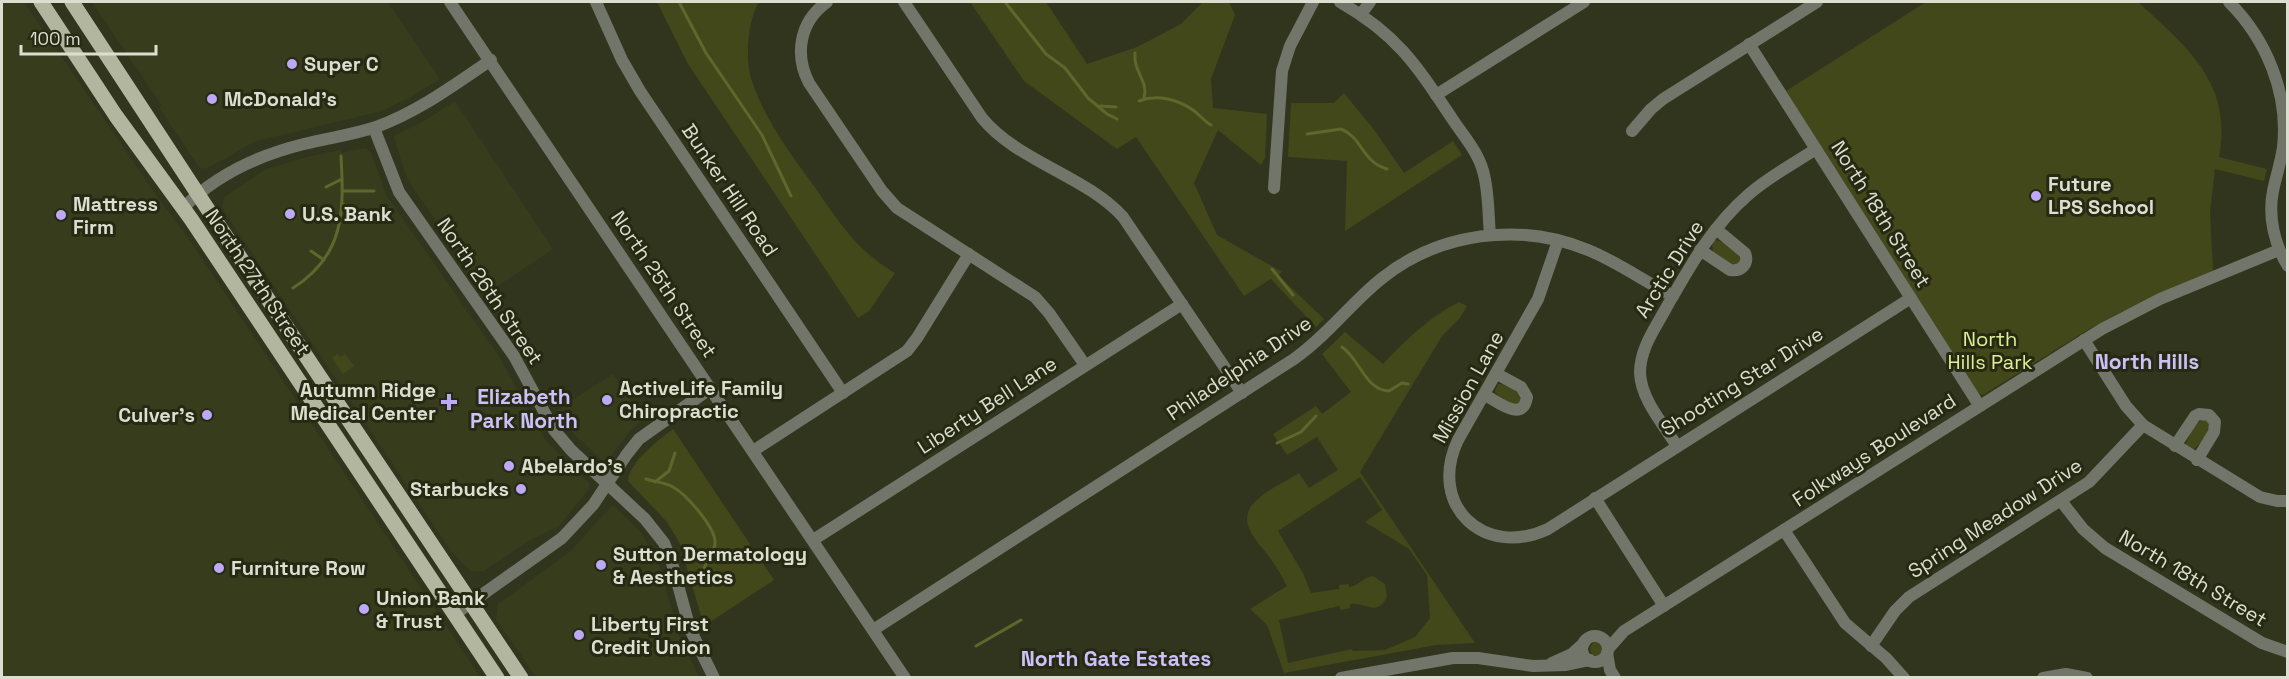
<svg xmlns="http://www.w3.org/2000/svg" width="2289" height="679" viewBox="0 0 2289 679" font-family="'Space Grotesk',sans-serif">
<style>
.built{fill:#373c1d}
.green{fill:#42481a;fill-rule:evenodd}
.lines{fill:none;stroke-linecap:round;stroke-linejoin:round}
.stream{stroke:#5f672d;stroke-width:3}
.minor{stroke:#727569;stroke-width:12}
.major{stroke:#b2b69f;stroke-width:15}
.poi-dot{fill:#bda9f5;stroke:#272a13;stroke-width:2}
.labels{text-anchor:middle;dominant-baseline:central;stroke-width:6;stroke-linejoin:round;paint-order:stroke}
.poi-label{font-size:20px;font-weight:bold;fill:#dcdfd0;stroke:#272a13;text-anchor:start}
.street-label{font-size:20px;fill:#dcdfd0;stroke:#272a13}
.park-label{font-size:20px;fill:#e0ee96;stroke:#272a13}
.neighbourhood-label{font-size:21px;font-weight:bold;fill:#cdbff8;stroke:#272a13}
</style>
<rect width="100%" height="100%" fill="#31351d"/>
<!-- built -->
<g class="built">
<polygon points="2,2 24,2 154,192 188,238 480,677 2,677"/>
<polygon points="92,2 388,2 440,79 411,97 382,111 256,141 206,169 199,167 159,108 162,106"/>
<polygon points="455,101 553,249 487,293 417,194 406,176 394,138 395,135 421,123"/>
<polygon points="365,148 371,153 387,196 500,358 544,438 589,483 589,489 559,526 529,541 484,571 471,572 451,551 222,208 224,197 264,170 307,157 341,150 342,153"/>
<polygon points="613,374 643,419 629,432 608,460 604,462 572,432 557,410"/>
<polygon points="611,506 615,507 639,530 657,557 679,635 699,677 536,677 496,619 498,604 571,551"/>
</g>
<!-- green -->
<g class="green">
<path d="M657,2H759C748,19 745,58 751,78C764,120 791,154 816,189C833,213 849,239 872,257C879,263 887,268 895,273L869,311L858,318L688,64Z"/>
<polygon points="970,2 1046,2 1087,64 1137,47 1181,24 1203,2 1229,2 1235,15 1211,79 1213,108 1267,114 1265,158 1261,165 1218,130 1194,183 1217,235 1282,272 1278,275 1324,319 1316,327 1271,279 1244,296 1136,137 1117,149 1024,81"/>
<path d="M1926,2H2138C2187,47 2233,83 2219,157L2267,169L2264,181L2215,169L2210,211L2213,271L2121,312L2091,328L1983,395L1978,393L1786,91Z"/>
<polygon points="1344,93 1375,131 1404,173 1453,141 1462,155 1345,231 1347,161 1288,157 1291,103 1334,103"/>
<path d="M1715,240C1724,241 1737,250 1741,258L1739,263L1732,265L1713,252L1712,244Z"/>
<path d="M1459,302L1467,306L1460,318L1442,336L1360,472L1475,643L1436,645L1284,673L1267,625L1250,609L1287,586C1282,577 1277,567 1270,558C1260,544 1237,525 1252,505C1263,491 1284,483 1299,473L1309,488L1338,470L1317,437L1287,455L1273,434L1316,406L1322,414L1351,392L1322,354L1345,332L1383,364C1406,340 1428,318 1459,302ZM1360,477L1382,510L1365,522L1409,549L1427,575L1430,618L1415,637L1385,650L1353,651L1352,649L1288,663L1279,620L1339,606L1341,610L1350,608V604C1366,601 1376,618 1387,597L1385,584L1373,576C1363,577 1359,586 1349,587V584L1339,585V589L1311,593L1304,575L1278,531Z"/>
<polygon points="337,354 340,357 345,354 354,366 343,374 332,358"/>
<path d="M1498,384C1508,383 1518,390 1521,400L1517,404C1509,404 1498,398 1495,391Z"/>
<path d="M2205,419L2210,423C2209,432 2200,446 2192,450L2186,445C2188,436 2195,421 2205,419Z"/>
<path d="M673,429L774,580L704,626L680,544L667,522L628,481C629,462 659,440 673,429Z"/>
<circle cx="1597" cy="649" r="7"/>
</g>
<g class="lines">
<!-- stream -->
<g class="stream">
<polyline points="679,2 706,53 762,135 791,196"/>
<polyline points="1005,2 1046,54 1065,68 1088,98 1107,114 1117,119"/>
<path d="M1135,53C1133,72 1149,81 1144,98"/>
<path d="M1139,101C1157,94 1177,99 1193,110C1200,115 1204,121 1211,125"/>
<polyline points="1100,106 1116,107"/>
<path d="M1307,134L1341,129C1363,138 1361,161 1387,169"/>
<polyline points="326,187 342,179"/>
<polyline points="343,191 374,191"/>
<polyline points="343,204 354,214"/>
<polyline points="311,251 324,260"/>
<polyline points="1272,269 1293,295"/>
<path d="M293,288C345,255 344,211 341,156"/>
<path d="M1342,347C1360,359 1365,390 1389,391L1402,383L1408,384"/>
<polyline points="1277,443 1301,432 1316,416"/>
<path d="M646,479C654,482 665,482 673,487C686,494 716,528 715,543C715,552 706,560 704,569"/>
<polyline points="655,482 669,471 675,453"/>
<polyline points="976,646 1021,620"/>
</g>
<!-- minor -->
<g class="minor">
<polyline points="450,2 905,678"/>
<polyline points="596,2 622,60 640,91 843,393"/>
<path d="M827,2C800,21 794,54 809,83L882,191L897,208L1035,297L1049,313L1085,365"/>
<path d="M904,2L982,118C1017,161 1086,176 1123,217L1242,393"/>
<path d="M1340,2C1398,35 1417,66 1453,120C1463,135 1478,152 1483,171C1489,191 1488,214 1490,234"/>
<path d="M2229,2C2266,39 2289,93 2283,147C2281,162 2276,176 2273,191C2268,216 2274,244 2288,266"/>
<polyline points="1361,14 1370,2"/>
<polyline points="1749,44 1979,405"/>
<polyline points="1436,95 1584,2"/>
<polyline points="374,128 399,192 514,356 554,430 571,450 645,519 664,543 672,563 690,629 714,678"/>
<polyline points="1632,131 1651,109 1663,99 1817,2"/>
<polyline points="1274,188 1282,71 1290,46 1313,2"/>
<path d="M183,208C216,175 259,155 304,144C328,138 352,135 376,127C418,112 454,85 491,60"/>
<path d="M1558,241L1538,299L1458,440C1427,505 1484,559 1548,529L1911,298"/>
<path d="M1700,250L1730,270C1742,272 1749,263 1745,253L1716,229"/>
<polyline points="2084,340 2126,406 2143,425 2260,497 2277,501 2288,501"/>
<path d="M1485,395C1498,402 1523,423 1527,397L1521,387L1497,374"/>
<path d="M1677,446C1663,424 1641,399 1640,373C1640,349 1654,330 1665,310C1689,268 1711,227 1748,195C1768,177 1793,164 1816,149"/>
<polyline points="2175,446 2195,416 2199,414 2209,415 2215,422 2214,432 2197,460"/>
<polyline points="753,451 907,351 917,338 969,254"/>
<polyline points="1595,498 1664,606"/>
<polyline points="2061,501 2083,529 2105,548 2262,643 2288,652"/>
<polyline points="1784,530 1845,623 1886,658 1904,678"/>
<polyline points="813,540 1182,304"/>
<polyline points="455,614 562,538 593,505 627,454 639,439 711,388"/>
<path d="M873,630L1294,359C1327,336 1350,304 1381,279C1439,232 1520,222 1588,250C1618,262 1645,282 1673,296"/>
<circle cx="1595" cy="649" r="13"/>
<polyline points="1871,646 1895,611 1909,597 2089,482 2143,425"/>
<polyline points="1608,649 1624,631 2102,329 2160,299 2279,250"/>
<polyline points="1607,653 1610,670 1615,678"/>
<polyline points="1552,663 1572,654 1584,643"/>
<polyline points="1341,678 1453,658 1478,658 1533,666 1566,665 1590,660"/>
<polyline points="2043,678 2066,674 2087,678"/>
</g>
<!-- major -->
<g class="major">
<polyline points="41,2 116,116 191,219 497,678"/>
<polyline points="72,2 207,208 521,678"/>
</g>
</g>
<!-- markers -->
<g class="poi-dot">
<circle cx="292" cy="64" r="6"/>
<circle cx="212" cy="99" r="6"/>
<circle cx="2036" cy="196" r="6"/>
<circle cx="290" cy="214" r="6"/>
<circle cx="61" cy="215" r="6"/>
<circle cx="607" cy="400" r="6"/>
<path d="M446 393h6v6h6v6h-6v6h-6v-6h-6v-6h6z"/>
<circle cx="207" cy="415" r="6"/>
<circle cx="509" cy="466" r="6"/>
<circle cx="521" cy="489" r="6"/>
<circle cx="601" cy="565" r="6"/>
<circle cx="219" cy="568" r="6"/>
<circle cx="364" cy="609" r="6"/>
<circle cx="579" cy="635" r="6"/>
</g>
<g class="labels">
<!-- poi labels -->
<g class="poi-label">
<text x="304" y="64">Super C</text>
<text x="224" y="99">McDonald's</text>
<text x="2048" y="184">Future<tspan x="2048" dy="23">LPS School</tspan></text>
<text x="73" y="204">Mattress<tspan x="73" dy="23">Firm</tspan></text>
<text x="302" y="214">U.S. Bank</text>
<text x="619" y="388">ActiveLife Family<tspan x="619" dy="23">Chiropractic</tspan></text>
<text x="436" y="390" text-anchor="end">Autumn Ridge<tspan x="436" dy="23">Medical Center</tspan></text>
<text x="195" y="415" text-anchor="end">Culver's</text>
<text x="521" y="466">Abelardo's</text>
<text x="509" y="489" text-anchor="end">Starbucks</text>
<text x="613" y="554">Sutton Dermatology<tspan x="613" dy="23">&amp; Aesthetics</tspan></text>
<text x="231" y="568">Furniture Row</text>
<text x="376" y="598">Union Bank<tspan x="376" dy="23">&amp; Trust</tspan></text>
<text x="591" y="624">Liberty First<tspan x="591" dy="23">Credit Union</tspan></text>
</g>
<!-- street labels -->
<g class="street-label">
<text transform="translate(730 190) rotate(56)">Bunker Hill Road</text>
<text transform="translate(1881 214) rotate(58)">North 18th Street</text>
<text transform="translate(1669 269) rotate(-58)">Arctic Drive</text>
<text transform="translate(258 282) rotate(56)">North 27th Street</text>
<text transform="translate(664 284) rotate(56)">North 25th Street</text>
<text transform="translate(490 291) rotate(56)">North 26th Street</text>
<text transform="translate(1239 368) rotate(-34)">Philadelphia Drive</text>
<text transform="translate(1742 381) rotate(-32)">Shooting Star Drive</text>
<text transform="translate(1468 387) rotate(-61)">Mission Lane</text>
<text transform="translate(987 405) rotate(-33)">Liberty Bell Lane</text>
<text transform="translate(1874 450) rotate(-33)">Folkways Boulevard</text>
<text transform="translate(1995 518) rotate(-33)">Spring Meadow Drive</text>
<text transform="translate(2193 578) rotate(31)">North 18th Street</text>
</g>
<!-- park labels -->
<g class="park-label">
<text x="1990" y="339">North<tspan x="1990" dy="23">Hills Park</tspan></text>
</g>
<!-- neighbourhood labels -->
<g class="neighbourhood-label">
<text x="2147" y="361">North Hills</text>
<text x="524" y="396">Elizabeth<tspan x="524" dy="24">Park North</tspan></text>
<text x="1116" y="658">North Gate Estates</text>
</g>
</g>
<!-- border -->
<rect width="2289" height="679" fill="none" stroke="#dcdfd0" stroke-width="6"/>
<!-- scale -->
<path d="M21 45v9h135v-9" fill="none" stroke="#dcdfd0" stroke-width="3"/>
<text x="30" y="45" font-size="18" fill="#dcdfd0" stroke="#272a13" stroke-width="4.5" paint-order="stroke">100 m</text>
</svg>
